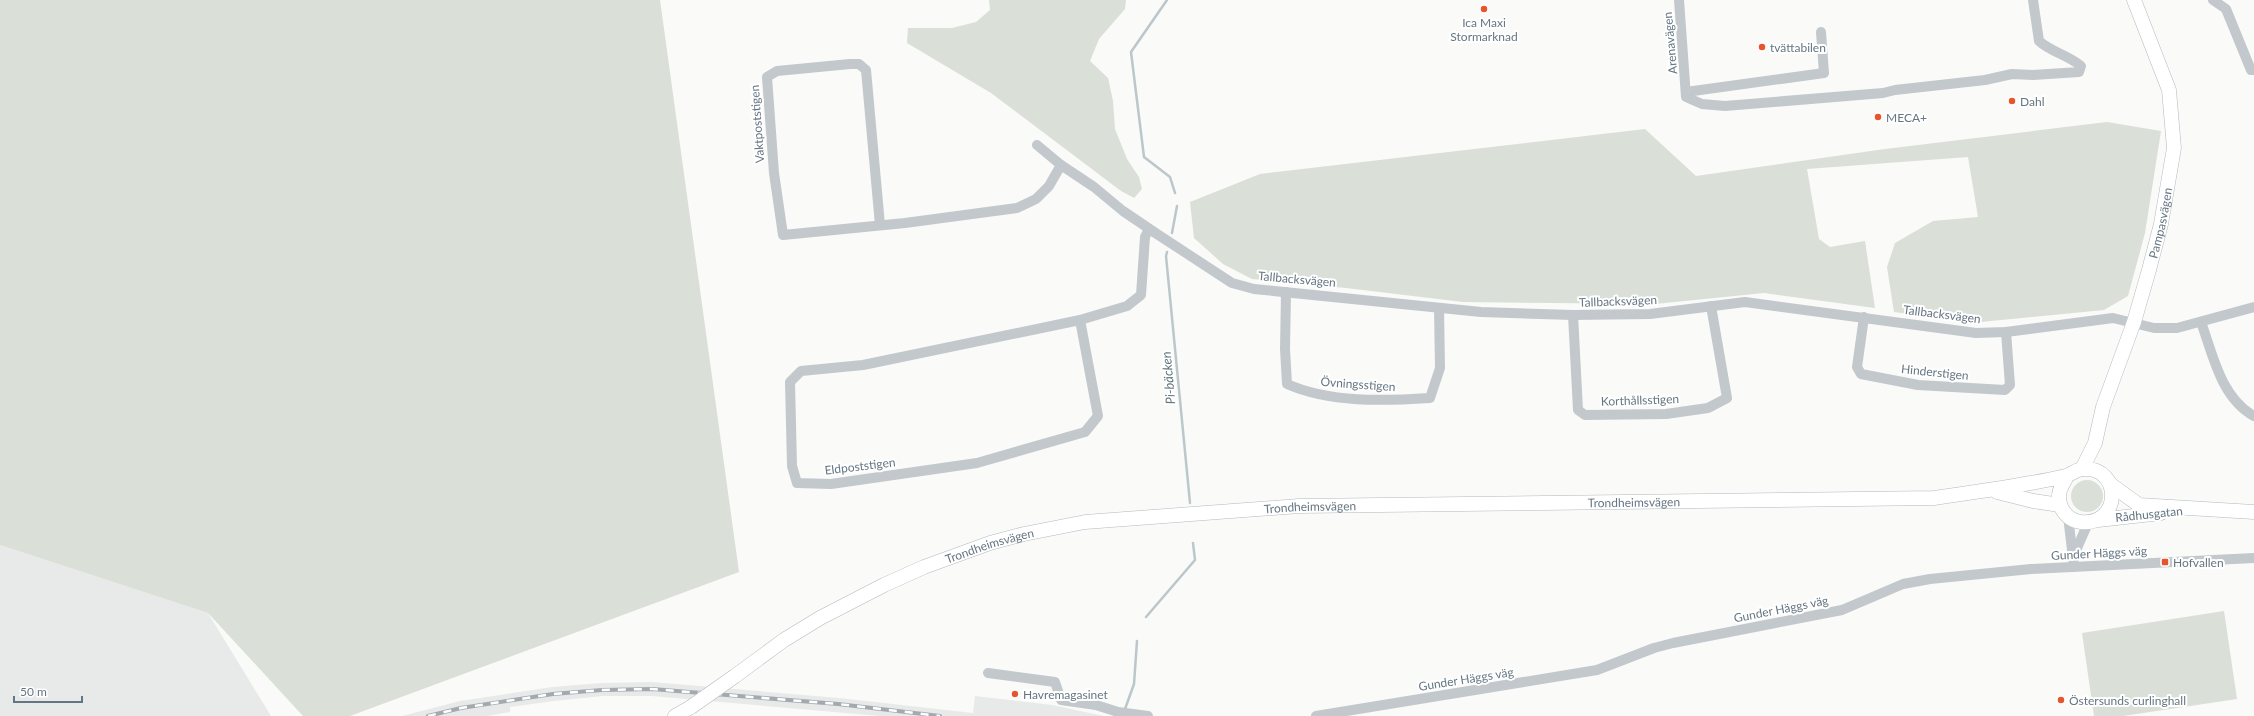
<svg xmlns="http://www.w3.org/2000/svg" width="2254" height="716" viewBox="0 0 2254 716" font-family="Lato,sans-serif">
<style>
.built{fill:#e8e9e9}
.green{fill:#dadfd7}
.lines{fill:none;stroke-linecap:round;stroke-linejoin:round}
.stream{stroke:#bbc7cb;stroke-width:2.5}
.secondary-casing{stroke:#b3babf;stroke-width:15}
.street{stroke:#c3c8cc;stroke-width:10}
.secondary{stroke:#fff;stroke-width:14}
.rail-casing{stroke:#a2aab0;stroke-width:4}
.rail{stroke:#fff;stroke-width:2.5;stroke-dasharray:8;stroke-linecap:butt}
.secondary-bridge-casing{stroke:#b3babf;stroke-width:15;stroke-linecap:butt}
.secondary-bridge{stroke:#fff;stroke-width:14}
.poi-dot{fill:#e4572e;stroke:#fff;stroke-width:1.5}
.labels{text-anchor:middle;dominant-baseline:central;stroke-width:4;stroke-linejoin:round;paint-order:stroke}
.poi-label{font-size:12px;fill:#657683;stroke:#fff;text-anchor:start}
.street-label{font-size:12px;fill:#657683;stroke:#fff}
.water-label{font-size:13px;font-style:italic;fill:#60757c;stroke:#fff}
</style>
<rect width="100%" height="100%" fill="#fafaf8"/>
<!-- built -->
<g class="built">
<polygon points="0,545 208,613 271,716 0,716"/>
<polygon points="652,682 839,698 973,713 975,696 1052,705 1104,716 880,716 652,696 603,696 554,701 510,707 510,712 487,716 402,716 460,701 552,687 602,683"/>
</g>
<!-- green -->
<g class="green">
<polygon points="0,0 660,0 739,572 350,716 303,716 208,613 0,545"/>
<polygon points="989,0 1126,0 1125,9 1099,39 1090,61 1108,78 1113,101 1115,129 1127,159 1139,177 1142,189 1134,198 1121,191 991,93 907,43 908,28 952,28 976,22 990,10"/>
<polygon points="2107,122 2161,131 2145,233 2128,296 2104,310 1971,323 1894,312 1887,267 1895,243 1933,221 1978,217 1968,157 1807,169 1819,239 1830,247 1865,241 1875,308 1764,293 1655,304 1463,302 1346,288 1252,279 1223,264 1194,238 1190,202 1260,174 1645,129 1696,176 1885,149"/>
<circle cx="2087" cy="496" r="16"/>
<polygon points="2224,611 2237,699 2123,716 2094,716 2082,633"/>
</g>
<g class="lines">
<!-- stream -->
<g class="stream">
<polyline points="1167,0 1131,52 1144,157 1170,177 1175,193"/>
<polyline points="1172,233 1177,206"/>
<polyline points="1167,252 1166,256 1190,503"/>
<polyline points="1146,617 1195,560 1193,543"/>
<polyline points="1125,709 1134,684 1137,641"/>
</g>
<!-- secondary casing -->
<g class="secondary-casing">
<g id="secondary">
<path id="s1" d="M2082,469L2095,443L2103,407L2134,322L2149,270L2161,224L2174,148L2169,90L2134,0"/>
<polyline points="2110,484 2139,505 2254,512"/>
<polyline points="1997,492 2033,501 2060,505"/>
<polyline points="2098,520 2161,513"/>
<path id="s2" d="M735,676L784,640L820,618L884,585L924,567L990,543L1024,534L1085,522L1299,506L1934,498C1978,492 2022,486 2066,476C2072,474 2077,469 2083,469C2122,466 2122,526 2081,522C2073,521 2066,516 2062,509C2055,496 2061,486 2068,475"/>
<polyline points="675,716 691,707"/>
</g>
</g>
<!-- street -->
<g class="street">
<path d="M1679,0L1686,97L1702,104L1725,106L1883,93L1895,90L1985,80L2012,74L2033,75L2079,72L2081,66C2068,55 2051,52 2039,41L2033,0"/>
<polyline points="2213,0 2226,9 2251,70 2254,70"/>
<polyline points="1686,92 1824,73 1821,32"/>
<polyline points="1037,145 1061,165 1094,187 1123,211 1157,234 1232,283 1254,289 1481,312 1573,315 1650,314 1745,302 1976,333 2006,332 2113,318 2154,328 2177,328 2254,307"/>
<polyline points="880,225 866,70 859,64 850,64 777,71 767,77 774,173 783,235 905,223 1017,208 1036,199 1049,186 1061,165"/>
<path d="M1286,292L1285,349L1287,384C1330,403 1383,401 1430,398L1440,368L1439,308"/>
<polyline points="1573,315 1578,410 1585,415 1666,414 1708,408 1727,398 1711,306"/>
<polyline points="1864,317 1857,367 1861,374 1918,385 2005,390 2010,385 2006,332"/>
<polyline points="1080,320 1098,416 1085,432 977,463 831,484 797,483 792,466 790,382 801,371 863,365 1080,320 1127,306 1141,295 1145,237 1149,229"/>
<path d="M2201,322C2213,355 2221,398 2254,416"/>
<polyline points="2068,516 2074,567"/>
<polyline points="2074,555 2088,523"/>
<polyline points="988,673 1055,682 1061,700 1096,705 1118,712 1148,716"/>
<polyline points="1316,716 1597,670 1654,648 1673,643 1842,610 1903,584 1930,579 2031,569 2254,558"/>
</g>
<!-- secondary -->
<use href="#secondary" class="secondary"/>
<!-- rail casing -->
<g class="rail-casing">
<polyline id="rail" points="428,716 461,708 553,694 602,690 652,689 838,704 940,716"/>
</g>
<!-- rail -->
<use href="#rail" class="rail"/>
<!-- secondary-bridge casing -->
<g class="secondary-bridge-casing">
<polyline id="secondary-bridge" points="691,707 735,676"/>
</g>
<!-- secondary-bridge -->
<use href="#secondary-bridge" class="secondary-bridge"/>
</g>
<!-- markers -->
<g class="poi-dot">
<circle cx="1484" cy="9" r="4"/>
<circle cx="1762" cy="47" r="4"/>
<circle cx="2012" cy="101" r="4"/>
<circle cx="1878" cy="117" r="4"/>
<rect x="2161" y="558" width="8" height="8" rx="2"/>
<circle cx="1015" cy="694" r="4"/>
<circle cx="2061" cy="700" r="4"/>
</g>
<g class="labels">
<!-- poi labels -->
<g class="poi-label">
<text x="1484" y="22" text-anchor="middle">Ica Maxi<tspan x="1484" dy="14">Stormarknad</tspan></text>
<text x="1770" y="47">tvättabilen</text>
<text x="2020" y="101">Dahl</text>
<text x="1886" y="117">MECA+</text>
<text x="2173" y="562">Hofvallen</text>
<text x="1023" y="694">Havremagasinet</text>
<text x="2069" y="700">Östersunds curlinghall</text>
</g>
<!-- street labels -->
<g class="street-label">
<text transform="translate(1670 43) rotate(-95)">Arenavägen</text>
<text transform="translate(757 124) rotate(-94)">Vaktpoststigen</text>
<text stroke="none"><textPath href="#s1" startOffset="259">Pampasvägen</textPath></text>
<text transform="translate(1297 279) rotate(5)">Tallbacksvägen</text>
<text transform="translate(1618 301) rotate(-2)">Tallbacksvägen</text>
<text transform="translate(1942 314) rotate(7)">Tallbacksvägen</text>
<text transform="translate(1935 372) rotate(6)">Hinderstigen</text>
<text transform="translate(1358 384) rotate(4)">Övningsstigen</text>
<text transform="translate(1640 400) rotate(-2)">Korthållsstigen</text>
<text transform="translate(860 466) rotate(-7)">Eldpoststigen</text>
<text stroke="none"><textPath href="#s2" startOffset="936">Trondheimsvägen</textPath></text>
<text stroke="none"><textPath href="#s2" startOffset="612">Trondheimsvägen</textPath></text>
<text transform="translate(2149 514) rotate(-6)">Rådhusgatan</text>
<text stroke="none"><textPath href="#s2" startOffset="288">Trondheimsvägen</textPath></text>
<text transform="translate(2099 553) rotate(-3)">Gunder Häggs väg</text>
<text transform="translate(1781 609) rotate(-11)">Gunder Häggs väg</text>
<text transform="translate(1466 679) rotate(-9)">Gunder Häggs väg</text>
</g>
<!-- water labels -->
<g class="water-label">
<text transform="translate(1168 378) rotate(-95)">Pi-bäcken</text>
</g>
</g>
<!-- scale -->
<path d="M14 696v6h68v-6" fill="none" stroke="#657683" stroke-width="2"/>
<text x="20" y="696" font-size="12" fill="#657683" stroke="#ffffff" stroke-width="3" paint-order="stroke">50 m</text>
</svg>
